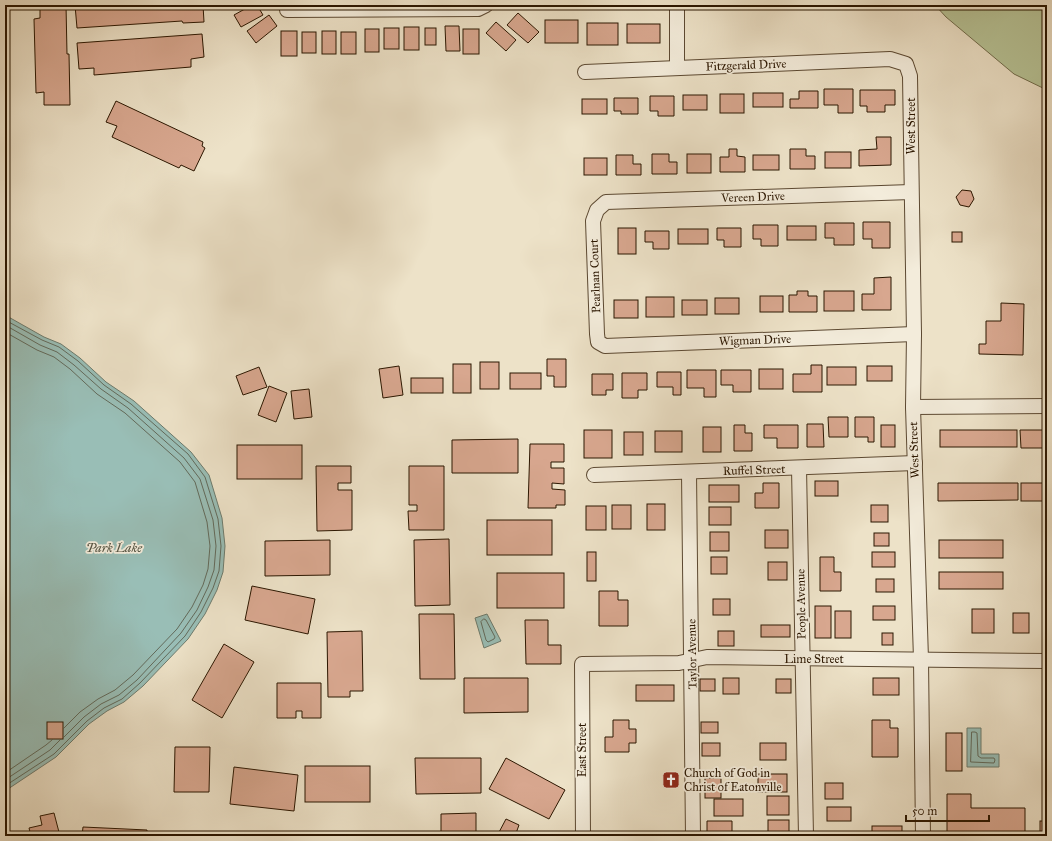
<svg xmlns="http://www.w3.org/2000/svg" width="1052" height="841" viewBox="0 0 1052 841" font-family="'IM FELL Great Primer',serif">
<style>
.green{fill:#b7c396;stroke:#716c4b}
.water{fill:#99beb6;stroke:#6d7b6d}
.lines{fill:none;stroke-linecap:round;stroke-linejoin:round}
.shore{stroke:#626a5b;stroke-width:1}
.building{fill:#d8a78f;stroke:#2b1600}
.minor-casing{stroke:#5c4932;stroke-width:16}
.minor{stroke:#f3ecdb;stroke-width:14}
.labels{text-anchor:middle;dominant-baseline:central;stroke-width:3.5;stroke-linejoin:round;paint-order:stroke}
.street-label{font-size:12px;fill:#2b1600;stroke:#f3ecdb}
.poi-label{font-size:12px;fill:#2b1600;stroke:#f3ecdb;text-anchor:start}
.water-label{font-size:13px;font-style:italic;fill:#525140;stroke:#f3ecdb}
</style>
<rect width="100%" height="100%" fill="#ede2c8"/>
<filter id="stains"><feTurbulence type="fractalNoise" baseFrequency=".005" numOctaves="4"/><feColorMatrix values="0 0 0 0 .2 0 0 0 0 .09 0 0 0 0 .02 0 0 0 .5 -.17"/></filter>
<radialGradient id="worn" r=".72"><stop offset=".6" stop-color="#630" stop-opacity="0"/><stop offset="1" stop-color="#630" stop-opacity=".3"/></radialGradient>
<!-- green -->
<polygon class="green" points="935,5 1047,5 1047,90 1014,74 946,17"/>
<!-- water -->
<g class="water">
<polygon points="5,315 44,337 61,344 80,358 106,382 134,401 191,452 209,475 222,518 225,546 223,572 217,590 205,614 188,639 143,686 124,702 107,711 89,724 56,757 5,791"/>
<polygon points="487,614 501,641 484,648 475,618"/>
<polygon points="967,728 981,728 981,754 999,754 999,767 967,767"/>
</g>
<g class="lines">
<!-- shore -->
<g class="shore">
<polyline points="5,320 42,340 59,347 78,361 104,385 131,404 188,454 205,477 218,519 221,546 219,571 213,588 201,612 185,636 140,683 122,699 104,708 87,721 54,754 5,786"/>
<polyline points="5,325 40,345 57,352 74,365 101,389 128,408 184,458 200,479 213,520 216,546 214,570 208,587 197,610 181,633 137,680 119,695 101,704 84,717 64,737"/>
<polyline points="5,332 37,350 54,357 70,369 97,394 125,413 180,462 195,482 207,522 210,546 208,569 203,585 192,607 177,629 133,675 115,690 98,699 80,712 64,728"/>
<polygon points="484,619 486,620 495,637 494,639 488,642 486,640 481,622"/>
<polygon points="972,732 975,732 977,733 978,756 981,758 994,758 995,760 994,763 971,762"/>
<polyline points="5,773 46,745 52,740"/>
<polyline points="5,780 50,750 60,740"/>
</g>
</g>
<!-- building -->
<g class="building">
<polygon points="40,5 66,5 67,54 69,54 70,105 44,105 44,92 36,93 34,19 40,18"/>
<polygon points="75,5 203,5 204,22 183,23 182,21 77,28"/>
<polygon points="252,5 257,5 263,15 241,27 234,15"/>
<polygon points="518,13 539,32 528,43 507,25"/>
<polygon points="269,15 277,26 256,43 247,31"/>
<rect x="545" y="20" width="33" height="23"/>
<polygon points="496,22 516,40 506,51 486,33"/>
<rect x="587" y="23" width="31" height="22"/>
<rect x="627" y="24" width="33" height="19"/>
<polygon points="445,26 459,26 460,51 446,51"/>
<rect x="404" y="27" width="15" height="23"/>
<rect x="384" y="28" width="15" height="21"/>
<rect x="425" y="28" width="11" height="17"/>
<rect x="365" y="29" width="14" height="23"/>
<rect x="463" y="29" width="16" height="25"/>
<rect x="281" y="31" width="16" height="25"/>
<rect x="322" y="31" width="14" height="23"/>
<rect x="302" y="32" width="14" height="21"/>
<rect x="341" y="32" width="15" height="22"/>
<polygon points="202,34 204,57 191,59 191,67 94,75 94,68 79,69 77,43"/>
<polygon points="824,89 853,89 853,113 838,113 838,105 824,105"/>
<polygon points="860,90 895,90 895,105 885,105 885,112 867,112 867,106 860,106"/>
<polygon points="799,91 818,91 818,108 790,108 790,99 799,99"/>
<rect x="753" y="93" width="30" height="14"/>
<rect x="720" y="94" width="24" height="19"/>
<rect x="683" y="95" width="24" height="15"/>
<polygon points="650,96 674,96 674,116 658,116 658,111 650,111"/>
<polygon points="614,98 638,98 638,114 621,114 621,111 614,111"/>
<rect x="582" y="99" width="25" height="15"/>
<polygon points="116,101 203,142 202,146 205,148 194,171 181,165 179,168 112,137 117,126 106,122"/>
<polygon points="876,137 891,137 891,165 859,166 859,150 877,149"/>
<polygon points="729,149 737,149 737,156 745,157 745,172 720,172 720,157 729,157"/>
<polygon points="790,149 806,149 806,156 815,156 815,169 790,169"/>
<rect x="825" y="152" width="26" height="16"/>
<polygon points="652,154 669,154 669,162 677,162 677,174 652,174"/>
<rect x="687" y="154" width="24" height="19"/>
<polygon points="616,155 633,155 633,164 641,164 641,175 616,175"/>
<rect x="753" y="155" width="26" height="15"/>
<rect x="584" y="158" width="23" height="17"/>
<polygon points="962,190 971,191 974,199 969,207 960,205 956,197"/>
<polygon points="863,222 890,222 890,248 872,248 872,239 863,239"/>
<polygon points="825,223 854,223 854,245 834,245 834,238 825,238"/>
<polygon points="753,225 778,225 778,246 761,246 761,239 753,239"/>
<rect x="787" y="226" width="29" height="14"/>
<rect x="618" y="228" width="18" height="26"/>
<polygon points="717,228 741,228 741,247 724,247 724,240 717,240"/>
<rect x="678" y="229" width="30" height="15"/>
<polygon points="645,231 669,231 669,249 653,249 653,242 645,242"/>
<rect x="952" y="232" width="10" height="10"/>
<polygon points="891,277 891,310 862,310 862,294 874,294 874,278"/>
<polygon points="797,291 808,291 808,296 817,296 817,312 789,312 789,295 797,295"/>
<rect x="824" y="291" width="30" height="20"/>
<rect x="760" y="296" width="23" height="16"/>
<rect x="646" y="297" width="28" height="20"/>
<rect x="715" y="298" width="24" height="16"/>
<rect x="614" y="300" width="24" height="18"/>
<rect x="682" y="300" width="25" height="15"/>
<polygon points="1001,303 1024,304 1023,355 979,354 979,344 986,344 986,321 1001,321"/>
<polygon points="547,359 566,359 566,387 554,387 554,376 547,376"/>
<rect x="480" y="362" width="19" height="27"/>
<rect x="453" y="364" width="18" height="29"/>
<polygon points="811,365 822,365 822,392 793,392 793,374 811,374"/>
<polygon points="399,366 403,395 383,398 379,369"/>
<rect x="867" y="366" width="25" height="15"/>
<polygon points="259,367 267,387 243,395 236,376"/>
<rect x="827" y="367" width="29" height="18"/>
<rect x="759" y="369" width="24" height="20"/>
<polygon points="687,370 716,370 716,397 704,397 704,388 687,388"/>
<polygon points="721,370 751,370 751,392 733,392 733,385 721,385"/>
<polygon points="657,372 681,372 681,395 673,395 673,387 657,387"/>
<rect x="510" y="373" width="31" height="16"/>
<polygon points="622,373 647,373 647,390 638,390 638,398 622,398"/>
<polygon points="592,374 613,374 613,390 606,390 606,395 592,395"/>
<rect x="411" y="378" width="32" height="15"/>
<polygon points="269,386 287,393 276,422 258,415"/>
<polygon points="309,389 312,417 294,419 291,391"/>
<polygon points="828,417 848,417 848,437 829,437"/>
<polygon points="855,417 874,417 874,442 868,442 868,437 855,437"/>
<polygon points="807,424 823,424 824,447 807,447"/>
<polygon points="734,425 745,425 745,433 752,433 752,451 734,451"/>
<polygon points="764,425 798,425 798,448 777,448 777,438 764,438"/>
<rect x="881" y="425" width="14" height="22"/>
<rect x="703" y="427" width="18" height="25"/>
<rect x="584" y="430" width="28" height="28"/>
<rect x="940" y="430" width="77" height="17"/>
<polygon points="1020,430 1047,430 1047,448 1021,448"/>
<rect x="655" y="431" width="27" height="21"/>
<rect x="624" y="432" width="19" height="23"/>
<polygon points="518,439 518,473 452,473 452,440"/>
<polygon points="530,444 564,444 564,462 551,462 551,468 564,468 564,484 552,483 552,489 565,490 565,505 556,505 556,508 528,508"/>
<rect x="237" y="445" width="65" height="34"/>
<polygon points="316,466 351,466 351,483 338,483 338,490 352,490 352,530 317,531"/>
<polygon points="409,466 444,466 444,530 409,530 408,511 417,511 417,505 409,505"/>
<rect x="815" y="481" width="23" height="15"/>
<polygon points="763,483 779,483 779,508 755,508 755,493 763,493"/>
<polygon points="938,483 1018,483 1018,500 938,501"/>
<rect x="1021" y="483" width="26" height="18"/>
<rect x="709" y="485" width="30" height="17"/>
<rect x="647" y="504" width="18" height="26"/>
<rect x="612" y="505" width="19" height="24"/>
<rect x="871" y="505" width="17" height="17"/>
<rect x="586" y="506" width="20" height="24"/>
<rect x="709" y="507" width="22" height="18"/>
<rect x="487" y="520" width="65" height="35"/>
<rect x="765" y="530" width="23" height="18"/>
<rect x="710" y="532" width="19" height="19"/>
<rect x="874" y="533" width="15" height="13"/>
<polygon points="449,539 450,605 415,606 414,540"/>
<polygon points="330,540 330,575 265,576 265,541"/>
<rect x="939" y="540" width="64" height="18"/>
<rect x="587" y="552" width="9" height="29"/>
<rect x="872" y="552" width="23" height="15"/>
<rect x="711" y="557" width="16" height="17"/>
<polygon points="820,557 834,557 834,572 841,572 841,591 820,591"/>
<rect x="768" y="562" width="19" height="18"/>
<rect x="939" y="572" width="64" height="17"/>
<rect x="497" y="573" width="67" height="35"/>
<rect x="876" y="579" width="18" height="13"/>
<polygon points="252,586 315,599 308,634 245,620"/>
<polygon points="599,591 618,591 618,600 628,600 628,626 599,626"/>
<rect x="713" y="599" width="17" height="16"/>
<rect x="815" y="606" width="16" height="32"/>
<rect x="873" y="606" width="22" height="14"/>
<rect x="972" y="609" width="22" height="24"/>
<rect x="835" y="611" width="16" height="27"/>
<rect x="1013" y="613" width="16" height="20"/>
<polygon points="419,614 454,614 455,679 420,679"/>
<polygon points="525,620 548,620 548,645 561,645 561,664 526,664"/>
<rect x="761" y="625" width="29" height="12"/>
<polygon points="362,631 363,691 350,691 350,697 328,697 327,632"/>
<rect x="718" y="631" width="16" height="15"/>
<rect x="882" y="633" width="11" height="12"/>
<polygon points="224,644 254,662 222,718 192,700"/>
<polygon points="464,678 528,678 528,712 464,713"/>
<rect x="723" y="678" width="16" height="16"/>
<rect x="873" y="678" width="26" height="17"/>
<rect x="700" y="679" width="15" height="12"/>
<rect x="776" y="679" width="15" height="14"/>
<polygon points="277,683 321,683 321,718 302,718 302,711 296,711 296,718 277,718"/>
<rect x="636" y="685" width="38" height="16"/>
<polygon points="613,720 629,720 629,729 636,729 636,743 629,743 629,752 605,752 605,737 613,737"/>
<polygon points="872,720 890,720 890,728 898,728 898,757 872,757"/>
<rect x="47" y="722" width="16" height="17"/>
<rect x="701" y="722" width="17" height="11"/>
<rect x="946" y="733" width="16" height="38"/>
<rect x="702" y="743" width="18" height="13"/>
<rect x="760" y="743" width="26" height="17"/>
<polygon points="175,747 210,747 209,792 174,792"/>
<polygon points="415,758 481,758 481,793 416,794"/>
<polygon points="506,758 565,790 549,819 489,789"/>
<rect x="305" y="766" width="65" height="36"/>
<polygon points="234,767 298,775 294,811 230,804"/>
<rect x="758" y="774" width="29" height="18"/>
<rect x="705" y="778" width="16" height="20"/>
<rect x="825" y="783" width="18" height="16"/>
<polygon points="947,794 971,794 971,808 1025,808 1025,834 971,834 971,836 947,836"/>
<rect x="767" y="796" width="22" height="19"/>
<rect x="714" y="799" width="29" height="17"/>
<rect x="827" y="807" width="24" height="14"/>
<polygon points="54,813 60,836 31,836 29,828 42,825 40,816"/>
<polygon points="476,813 476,836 441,836 441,814"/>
<polygon points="506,819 519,825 515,836 497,836"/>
<rect x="768" y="820" width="21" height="16"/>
<polygon points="707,821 732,821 732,835 707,836"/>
<rect x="1040" y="821" width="7" height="15"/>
<rect x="872" y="826" width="30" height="10"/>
<polygon points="83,827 147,830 147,836 82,836"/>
<rect x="336" y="833" width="35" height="3"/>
</g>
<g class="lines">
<!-- minor casing -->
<g class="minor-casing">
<g id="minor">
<polyline points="677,5 677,68"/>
<polyline points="287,10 478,9 486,5"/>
<polyline points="585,72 890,59 906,64 910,76 914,334 913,407 921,659 923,836"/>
<polyline points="911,192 606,202 597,210 593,221 597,334 598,342 605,346 914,334"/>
<polyline points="913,407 1047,406"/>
<polyline points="799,468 806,836"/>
<polyline points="689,473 693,836"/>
<polyline points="594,475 915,463"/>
<polyline points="583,836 582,664 679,663 707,657 1047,661"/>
</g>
</g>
<!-- minor -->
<use href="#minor" class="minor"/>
</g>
<!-- icons -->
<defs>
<g id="church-square" transform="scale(0.9)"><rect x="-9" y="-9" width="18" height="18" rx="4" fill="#8f2418" stroke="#f3ecdb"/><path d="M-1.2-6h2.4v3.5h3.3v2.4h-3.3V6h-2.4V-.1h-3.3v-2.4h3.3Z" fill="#fff"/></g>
</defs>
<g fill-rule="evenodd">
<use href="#church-square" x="671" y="780"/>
</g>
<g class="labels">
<!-- street labels -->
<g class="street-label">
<text transform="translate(746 65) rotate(-2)">Fitzgerald Drive</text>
<text transform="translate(911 126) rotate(-90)">West Street</text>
<text transform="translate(753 197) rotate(-2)">Vereen Drive</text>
<text transform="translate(595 276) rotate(-92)">Pearlnan Court</text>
<text transform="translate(755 340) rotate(-2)">Wigman Drive</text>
<text transform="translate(914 450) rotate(-92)">West Street</text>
<text transform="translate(754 470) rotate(-2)">Ruffel Street</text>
<text transform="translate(801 604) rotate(-91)">People Avenue</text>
<text transform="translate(692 654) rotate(-91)">Taylor Avenue</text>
<text x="814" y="659">Lime Street</text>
<text transform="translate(582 750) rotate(-90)">East Street</text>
</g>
<!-- poi labels -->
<g class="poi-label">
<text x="684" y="773">Church of God in<tspan x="684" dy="14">Christ of Eatonville</tspan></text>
</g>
<!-- water labels -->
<g class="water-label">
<text x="114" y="548">Park Lake</text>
</g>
</g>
<!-- margin -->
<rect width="1052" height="841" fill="none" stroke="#ede2c8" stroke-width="20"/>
<rect x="6" y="6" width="1040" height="829" fill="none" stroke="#2b1600" stroke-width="2"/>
<rect x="10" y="10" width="1032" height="821" fill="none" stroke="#2b1600"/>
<!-- scale -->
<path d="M906 815v6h83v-6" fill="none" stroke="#2b1600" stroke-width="2"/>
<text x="912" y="815" font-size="12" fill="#2b1600" stroke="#f3ecdb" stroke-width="3" paint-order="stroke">50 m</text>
<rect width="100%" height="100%" filter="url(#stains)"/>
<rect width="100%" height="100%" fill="url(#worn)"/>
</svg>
